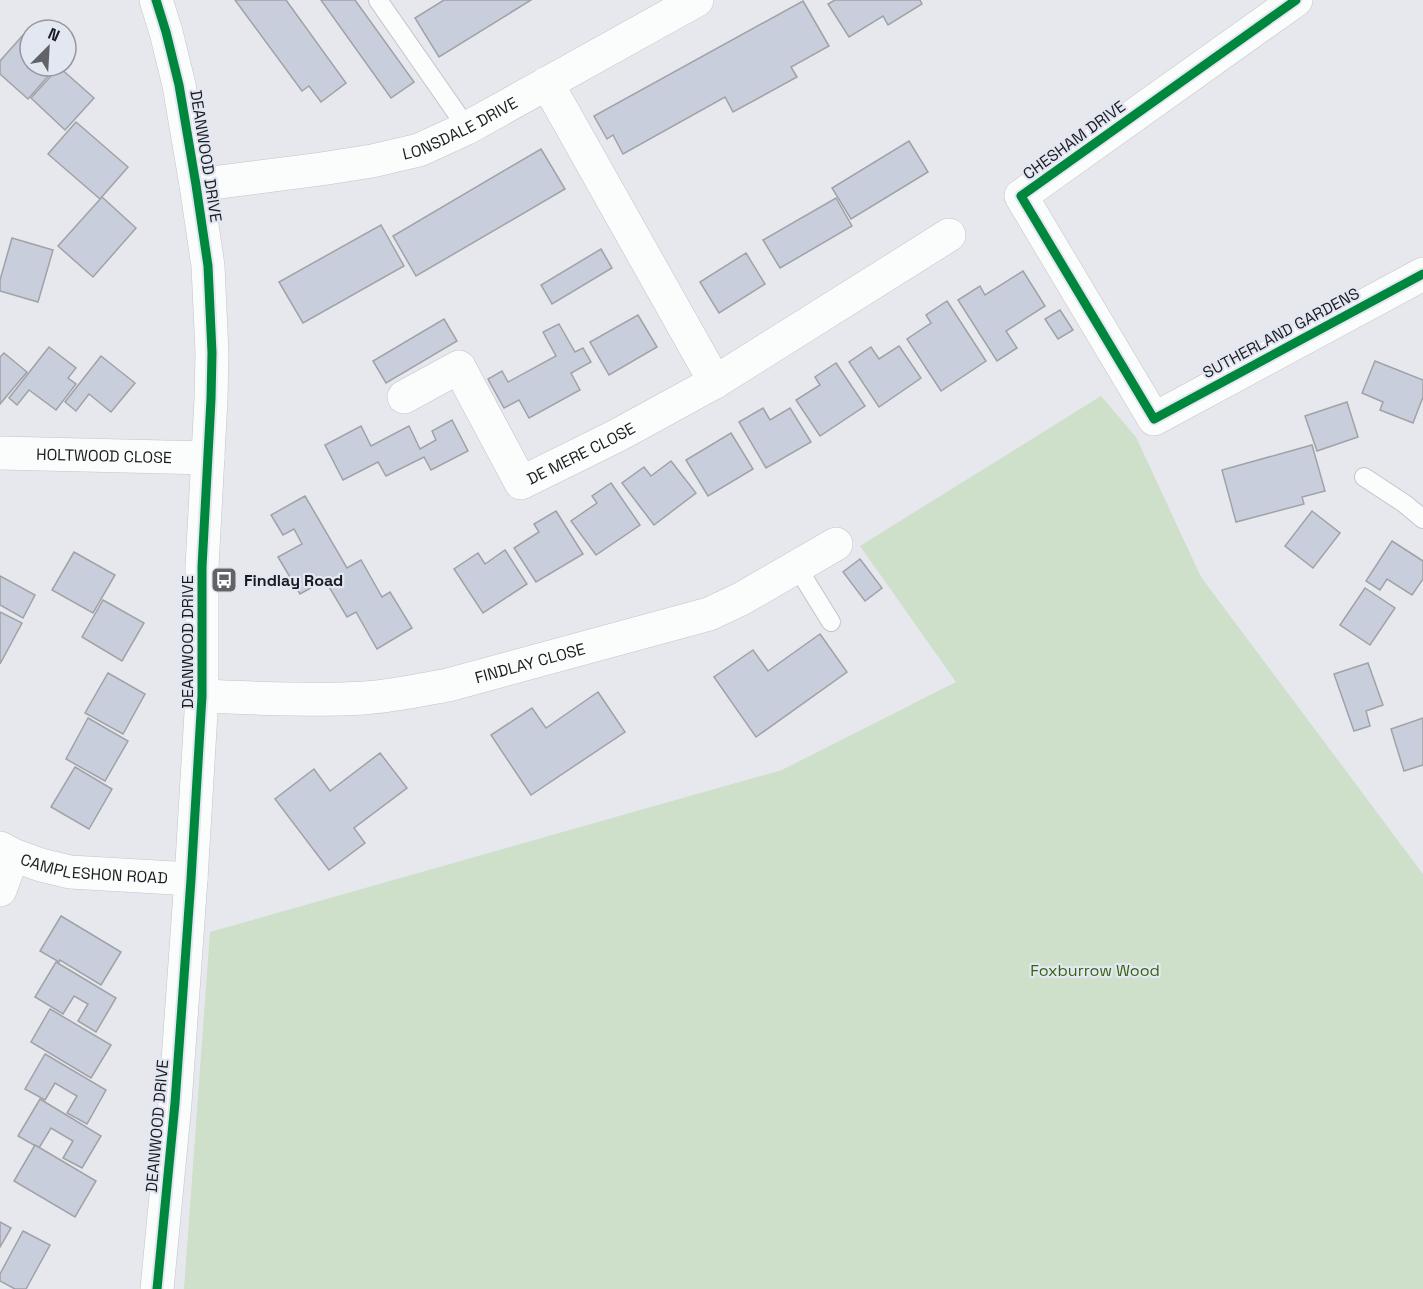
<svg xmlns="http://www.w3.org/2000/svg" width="1423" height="1289" viewBox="0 0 1423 1289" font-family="'Space Grotesk',sans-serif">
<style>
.green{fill:#cedfca}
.building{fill:#c9cedd;stroke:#a0a2a6;stroke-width:1.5}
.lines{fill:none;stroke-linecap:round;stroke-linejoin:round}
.service-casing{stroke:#c3c4c9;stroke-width:20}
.minor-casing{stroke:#c3c4c9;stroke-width:34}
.tertiary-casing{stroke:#c3c4c9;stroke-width:34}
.service{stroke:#fbfcfc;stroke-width:18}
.minor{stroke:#fbfcfc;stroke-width:33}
.tertiary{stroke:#fbfcfc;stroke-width:33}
.cycleway-casing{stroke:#e3e7f2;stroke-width:13}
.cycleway{stroke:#00873e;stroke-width:9}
.labels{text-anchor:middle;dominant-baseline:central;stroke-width:4.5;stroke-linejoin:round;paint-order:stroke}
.street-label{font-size:16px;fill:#1b1c20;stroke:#e3e7f2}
.poi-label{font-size:16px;font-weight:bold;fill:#1b1c20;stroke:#e3e7f2;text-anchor:start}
.park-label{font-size:16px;fill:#35640b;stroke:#e3e7f2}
</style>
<rect width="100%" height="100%" fill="#e6e8ee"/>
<!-- green -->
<polygon class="green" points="1101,396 1136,437 1201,577 1423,874 1423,1289 184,1289 210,932 782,770 956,682 860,546"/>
<!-- building -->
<g class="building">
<polygon points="235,0 286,0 346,83 321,102 309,86 302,91"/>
<polygon points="321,0 355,0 414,82 391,98"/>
<polygon points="444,0 531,0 439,57 415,18"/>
<polygon points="835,0 920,0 922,4 888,25 883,16 849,37 828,4"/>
<polygon points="803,1 829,46 791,67 797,77 733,112 725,97 623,154 613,135 607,139 594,116"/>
<polygon points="23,35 30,42 30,66 57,66 28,99 0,74 0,61"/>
<polygon points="59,67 94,98 65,130 31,98"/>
<polygon points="76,122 128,167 100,199 48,154"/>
<polygon points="909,141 928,172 851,219 832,188"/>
<polygon points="541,149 565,189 416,276 393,236"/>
<polygon points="102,197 136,228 93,277 58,246"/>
<polygon points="836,198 852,226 780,268 763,240"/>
<polygon points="381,225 404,266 303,323 279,282"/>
<polygon points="12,238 53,250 38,302 0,291 0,280"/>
<polygon points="601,249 612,268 552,304 541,285"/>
<polygon points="746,253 765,284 719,313 700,282"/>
<polygon points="1023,271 1045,306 1006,331 1017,348 997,361 958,300 980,286 985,295"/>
<polygon points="947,301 986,361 941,391 907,339 931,323 926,315"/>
<polygon points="1060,310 1073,330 1058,339 1045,319"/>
<polygon points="638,315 657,347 609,375 590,342"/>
<polygon points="444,319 457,341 386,383 373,361"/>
<polygon points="559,324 575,352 583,348 591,362 571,373 580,390 529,418 519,400 504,408 488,379 502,371 508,382 556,356 543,332"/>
<polygon points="899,346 921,378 879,407 849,362 871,347 879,359"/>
<polygon points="49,347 76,368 68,378 76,384 56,410 29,390 17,405 9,398"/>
<polygon points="4,353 27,372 0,404 0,357"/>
<polygon points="101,356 135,383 111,412 89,394 76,411 65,402"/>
<polygon points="1375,361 1423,380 1423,397 1413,423 1380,410 1383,402 1362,393"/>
<polygon points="836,363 865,406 820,436 796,400 820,385 815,377"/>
<polygon points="1347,402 1358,437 1317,451 1305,416"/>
<polygon points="763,408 770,420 790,408 811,442 766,468 739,422"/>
<polygon points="452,420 468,451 431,470 424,457 386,476 378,462 343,480 325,445 361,426 371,446 409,426 420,449 436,440 432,431"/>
<polygon points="731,433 753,469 708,496 686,460"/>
<polygon points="1312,445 1325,491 1302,497 1304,504 1236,522 1222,470"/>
<polygon points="671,461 696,493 654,525 622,483 644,467 651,476"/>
<polygon points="611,483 640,525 596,555 571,521 597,503 592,496"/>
<polygon points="305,496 347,568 361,560 382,597 390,592 412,628 377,649 356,612 347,617 325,580 300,594 278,557 302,544 294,529 283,535 271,515"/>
<polygon points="556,511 583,554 536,582 514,548 539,532 534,524"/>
<polygon points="1312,511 1340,533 1313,568 1285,546"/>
<polygon points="1392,541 1423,561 1423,579 1412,595 1387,579 1380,590 1366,581"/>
<polygon points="505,550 527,584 483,613 454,569 478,553 485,564"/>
<polygon points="74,552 115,575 93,613 52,590"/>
<polygon points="860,559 882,588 865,601 843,572"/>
<polygon points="0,576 35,595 23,618 0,605"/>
<polygon points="1365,588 1395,608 1370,645 1340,625"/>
<polygon points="103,600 144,623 122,661 82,637"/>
<polygon points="0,612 22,623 0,664"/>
<polygon points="820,634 847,672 756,737 714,677 753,650 768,671"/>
<polygon points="1368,663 1383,705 1366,711 1370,726 1354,731 1334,674"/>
<polygon points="108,673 145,694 123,734 85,713"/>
<polygon points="598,692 625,732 531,795 491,735 532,708 546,728"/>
<polygon points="88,718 128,741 105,781 66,759"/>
<polygon points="1423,718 1423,765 1404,771 1391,729"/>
<polygon points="380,753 407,788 354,828 365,843 329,870 275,799 314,769 330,791"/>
<polygon points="75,767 112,789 89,829 51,807"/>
<polygon points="61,916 121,952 101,985 60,960 59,962 40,951"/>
<polygon points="56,962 116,998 96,1032 78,1021 88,1004 74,996 63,1014 35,997"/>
<polygon points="50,1009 111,1045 91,1078 31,1042"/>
<polygon points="45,1054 106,1090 87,1124 67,1113 77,1096 55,1083 45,1100 25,1089"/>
<polygon points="40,1099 101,1136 82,1168 63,1158 73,1141 51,1128 39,1148 18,1136"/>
<polygon points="35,1145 96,1181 75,1217 14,1181"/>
<polygon points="0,1222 11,1228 0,1247"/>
<polygon points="23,1231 50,1245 26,1289 15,1289 0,1281 0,1274"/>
</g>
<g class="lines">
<!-- service casing -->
<g class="service-casing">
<g id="service">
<polyline points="378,0 467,128"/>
<polyline points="1364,477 1405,504 1423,519"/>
<polyline points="797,567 831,622"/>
</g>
</g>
<!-- minor casing -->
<g class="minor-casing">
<g id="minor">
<polyline points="1296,0 1021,196 1154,419 1423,274"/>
<polyline points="547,83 715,382"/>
<path id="s1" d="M196,185L321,169L372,161L419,150L467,128L697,0"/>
<path id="s2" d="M404,397L459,367L521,483L618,435L715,382L949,235"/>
<path id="s3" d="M0,453L208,458"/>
<path id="s4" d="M202,696C256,698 311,701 365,698C393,696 420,690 448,685L709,614L741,599L836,544"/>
<path id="s5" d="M0,848L13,855L41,865L70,872L191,879"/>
<polyline points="0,890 13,855"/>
</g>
</g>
<!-- tertiary casing -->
<g class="tertiary-casing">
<polyline id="tertiary" points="156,0 166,32 179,85 196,185 208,266 212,353 211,399 202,567 202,696 191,879 175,1103 157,1289"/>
</g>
<!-- service -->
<use href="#service" class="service"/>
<!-- minor -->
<use href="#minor" class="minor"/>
<!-- tertiary -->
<use href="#tertiary" class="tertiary"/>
<!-- cycleway casing -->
<g class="cycleway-casing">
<g id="cycleway">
<polyline points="156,0 166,32 179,85 196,185 208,266 212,353 211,399 202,567 202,696 191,879 175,1103 157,1289"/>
<polyline points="1296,0 1021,196 1154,419 1423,274"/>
</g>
</g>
<!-- cycleway -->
<use href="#cycleway" class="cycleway"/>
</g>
<!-- icons -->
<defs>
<g id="bus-square" transform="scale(1.35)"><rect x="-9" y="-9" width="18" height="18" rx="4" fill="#626368" stroke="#e3e7f2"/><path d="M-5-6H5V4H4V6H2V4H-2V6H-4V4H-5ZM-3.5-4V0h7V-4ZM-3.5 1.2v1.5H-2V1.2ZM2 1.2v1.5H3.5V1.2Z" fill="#fff"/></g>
</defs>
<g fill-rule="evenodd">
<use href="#bus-square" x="224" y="580"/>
</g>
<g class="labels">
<!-- street labels -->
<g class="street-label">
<text stroke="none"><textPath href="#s1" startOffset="272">LONSDALE DRIVE</textPath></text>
<text transform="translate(1074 140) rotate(-36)">CHESHAM DRIVE</text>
<text transform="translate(206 156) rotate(81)">DEANWOOD DRIVE</text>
<text transform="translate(1281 333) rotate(-28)">SUTHERLAND GARDENS</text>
<text stroke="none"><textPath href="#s2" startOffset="261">DE MERE CLOSE</textPath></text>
<text stroke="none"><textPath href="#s3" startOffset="104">HOLTWOOD CLOSE</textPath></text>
<text transform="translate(187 642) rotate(-90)">DEANWOOD DRIVE</text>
<text stroke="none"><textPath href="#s4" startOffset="332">FINDLAY CLOSE</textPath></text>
<text stroke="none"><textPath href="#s5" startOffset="98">CAMPLESHON ROAD</textPath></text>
<text transform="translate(157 1126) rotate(-85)">DEANWOOD DRIVE</text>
</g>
<!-- poi labels -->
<g class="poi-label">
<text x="244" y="580">Findlay Road</text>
</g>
<!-- park labels -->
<g class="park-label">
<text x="1095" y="970">Foxburrow Wood</text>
</g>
</g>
<!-- north arrow -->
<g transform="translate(48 48) rotate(24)"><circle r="28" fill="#e3e7f2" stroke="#93969e" stroke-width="1.5"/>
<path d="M0-4.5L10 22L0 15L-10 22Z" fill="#626368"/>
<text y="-9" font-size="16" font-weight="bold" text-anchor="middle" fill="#1b1c20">N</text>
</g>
</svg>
